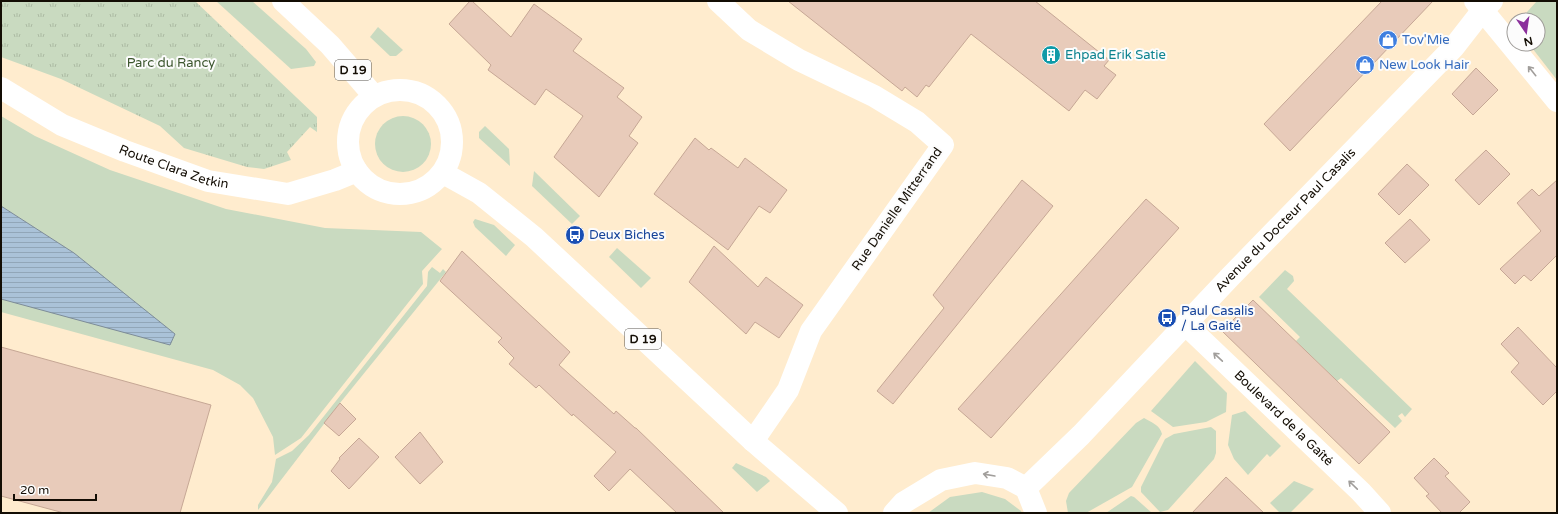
<svg xmlns="http://www.w3.org/2000/svg" width="1558" height="514" viewBox="0 0 1558 514" font-family="'Varela Round',sans-serif">
<style>
.grass{fill:#c9dac0}
.park{fill:url(#park-tufts)}
.water{fill:url(#water-rules);stroke:#7d8c98}
.building{fill:#e8cbba;stroke:#c6a795}
.lines{fill:none;stroke-linecap:round;stroke-linejoin:round}
.minor{stroke:#fff;stroke-width:22}
.major{stroke:#fff;stroke-width:22}
.oneway{stroke:#a19e9b}
.labels{text-anchor:middle;dominant-baseline:central;stroke-width:4;stroke-linejoin:round;paint-order:stroke}
.shield{fill:#fcfcfc;stroke:#59554e;stroke-width:1}
.shield-label{font-size:12px;font-weight:bold;fill:#130d04}
.shop-label{font-size:13px;fill:#366cbe;stroke:#fcfcfc;text-anchor:start}
.culture-label{font-size:13px;fill:#0d838f;stroke:#fcfcfc;text-anchor:start}
.park-label{font-size:13px;fill:#3d572f;stroke:#fcfcfc}
.street-label{font-size:13px;fill:#130d04;stroke:#fcfcfc}
.transit-label{font-size:13px;fill:#164399;stroke:#fcfcfc;text-anchor:start}
</style>
<defs>
<pattern id="park-tufts" width="24" height="20" patternUnits="userSpaceOnUse"><rect width="24" height="20" fill="#c9dac0"/><path d="M3 7l-1-3M5 7V3M7 7l1-3M15 17l-1-3M17 17v-4M19 17l1-3" fill="none" stroke="#acbaa3"/></pattern>
<pattern id="water-rules" width="6" height="5" patternUnits="userSpaceOnUse"><rect width="6" height="5" fill="#aac2d8"/><path d="M0 2.5h6" fill="none" stroke="#91a6b8"/></pattern>
</defs>
<rect width="100%" height="100%" fill="#ffecce"/>
<!-- grass -->
<g class="grass">
<polygon points="216,1 252,1 306,49 316,62 314,66 291,69"/>
<polygon points="1537,1 1557,1 1557,80 1529,44 1538,44 1538,20 1525,20 1527,12"/>
<polygon points="378,27 403,50 396,56 390,56 370,37"/>
<polygon points="1,116 35,136 110,170 226,209 325,228 421,232 442,249 422,271 423,284 301,438 275,455 273,437 253,398 240,385 213,370 1,312 1,299 60,314 74,253 1,206"/>
<circle cx="403" cy="144" r="28"/>
<polygon points="485,126 509,149 510,166 479,138 479,132"/>
<polygon points="534,171 580,216 572,224 532,186"/>
<polygon points="475,219 494,225 515,245 506,256 475,227 473,222"/>
<polygon points="617,248 651,278 641,288 609,257"/>
<polygon points="432,267 440,273 443,269 446,272 340,403 258,510 258,505 272,482 276,459 292,451 309,435 427,286 428,272"/>
<polygon points="1285,270 1293,276 1294,281 1287,289 1412,409 1405,417 1402,413 1398,416 1402,421 1395,428 1341,378 1337,381 1296,341 1300,337 1259,297"/>
<polygon points="1195,361 1227,393 1226,412 1206,422 1173,427 1151,411"/>
<polygon points="1245,411 1281,446 1270,457 1267,454 1248,475 1234,459 1228,445 1232,415"/>
<path d="M1144,418C1151,422 1160,425 1162,434L1132,487L1086,513H1068L1066,501L1069,493L1136,423Z"/>
<polygon points="1211,427 1216,431 1216,453 1214,459 1168,510 1160,512 1141,492 1141,487 1165,439 1174,434"/>
<polygon points="736,463 766,477 770,481 757,492 732,468"/>
<polygon points="1294,481 1314,489 1290,513 1280,513 1270,503"/>
<polygon points="982,492 1005,499 1021,511 1022,513 928,513 950,497"/>
<polygon points="1131,496 1134,497 1152,513 1106,513"/>
</g>
<!-- park -->
<polygon class="park" points="1,1 195,1 317,117 317,132 310,127 287,152 291,160 264,169 247,167 184,148 160,126 61,79 1,57"/>
<!-- water -->
<polygon class="water" points="1,206 74,253 175,334 170,345 1,299"/>
<!-- building -->
<g class="building">
<polygon points="470,1 472,1 511,37 534,4 582,39 573,51 624,88 617,97 642,117 629,136 638,143 599,197 554,157 583,116 546,89 535,105 488,70 491,65 449,24"/>
<polygon points="788,1 1035,1 1109,60 1104,66 1116,75 1097,99 1085,90 1069,111 971,34 929,87 926,85 917,97 905,87 902,91"/>
<polygon points="1382,1 1433,1 1290,151 1264,124"/>
<polygon points="1476,68 1498,90 1473,115 1452,94"/>
<polygon points="695,138 709,150 711,148 738,168 745,158 787,190 770,213 759,206 728,250 654,194"/>
<polygon points="1486,150 1510,174 1479,205 1455,180"/>
<polygon points="1407,164 1429,185 1399,215 1378,194"/>
<polygon points="1022,180 1053,206 893,404 877,391 944,308 933,295"/>
<polygon points="1557,180 1557,255 1531,281 1524,275 1515,284 1500,269 1541,231 1517,203 1532,189 1539,196"/>
<polygon points="1146,199 1179,228 991,438 958,409"/>
<polygon points="1410,219 1430,240 1405,263 1385,243"/>
<polygon points="714,246 758,287 766,277 803,305 779,338 755,322 746,334 689,282"/>
<polygon points="462,251 570,352 559,365 614,414 616,411 635,428 636,428 724,513 677,513 630,469 609,491 594,476 616,452 573,414 572,416 539,385 536,388 509,364 514,358 498,342 502,338 440,281"/>
<polygon points="1253,300 1390,432 1359,464 1222,331"/>
<polygon points="1518,327 1557,368 1557,391 1543,405 1511,372 1519,363 1501,344"/>
<polygon points="1,347 211,405 180,513 64,513 1,496"/>
<polygon points="340,403 356,419 339,436 324,423"/>
<polygon points="420,432 443,462 420,484 395,457"/>
<polygon points="359,438 379,457 349,489 331,471 340,459 339,458"/>
<polygon points="1434,458 1449,473 1445,476 1470,502 1459,513 1442,513 1426,496 1429,494 1414,478"/>
<polygon points="1226,477 1264,513 1192,513"/>
</g>
<g class="lines">
<!-- minor -->
<g class="minor">
<polyline points="718,1 749,30 799,60 874,96 917,122 943,145 811,331 788,390 753,441"/>
<polyline points="1475,1 1557,101"/>
<path id="s1" d="M1,88L62,125L125,151L208,181L288,194L335,180L357,171"/>
<path id="s2" d="M1186,325L1361,492L1380,513"/>
<path id="s3" d="M1026,488L1081,435L1230,277L1454,47L1482,11L1492,1"/>
<polyline points="894,513 903,503 941,480 975,473 1007,478 1026,488 1036,513"/>
</g>
<!-- major -->
<g class="major">
<polyline points="283,1 330,45 374,96"/>
<circle cx="400" cy="142" r="52"/>
<polyline points="443,173 479,193 534,237 753,441 837,513"/>
</g>
</g>
<!-- one-way arrows -->
<defs><path id="oneway-shaft" d="M-6 0H5M1.5-3L5.5 0L1.5 3" fill="none" stroke-width="1.6" stroke-linecap="round" stroke-linejoin="round"/></defs>
<g class="oneway">
<use href="#oneway-shaft" transform="translate(1532 71) rotate(-129)"/>
<use href="#oneway-shaft" transform="translate(1218 357) rotate(-137)"/>
<use href="#oneway-shaft" transform="translate(989 475) rotate(-170)"/>
<use href="#oneway-shaft" transform="translate(1353 485) rotate(-136)"/>
</g>
<!-- icons -->
<defs>
<g id="shop-disc" transform="scale(1)"><circle r="9.5" fill="#3f7fe0" stroke="#fcfcfc"/><path d="M-5-2.5h2.3a2.7 3.5 0 0 1 5.4 0H5L5.5 6h-11ZM-1.5-2.5h3a1.5 2.3 0 0 0-3 0Z" fill="#fff"/></g>
<g id="building-disc" transform="scale(1)"><circle r="9.5" fill="#0f9aa8" stroke="#fcfcfc"/><path d="M-4-6H4V6H1V3H-1V6H-4ZM-2.5-4.3h1.7v1.8h-1.7ZM.8-4.3h1.7v1.8H.8ZM-2.5-1h1.7V.8h-1.7ZM.8-1h1.7V.8H.8Z" fill="#fff"/></g>
<g id="bus-disc" transform="scale(1)"><circle r="9.5" fill="#1a4fb4" stroke="#fcfcfc"/><path d="M-5-6H5V4H4V6H2V4H-2V6H-4V4H-5ZM-3.5-4V0h7V-4ZM-3.5 1.2v1.5H-2V1.2ZM2 1.2v1.5H3.5V1.2Z" fill="#fff"/></g>
</defs>
<g fill-rule="evenodd">
<use href="#shop-disc" x="1388" y="40"/>
<use href="#building-disc" x="1051" y="55"/>
<use href="#shop-disc" x="1365" y="65"/>
<use href="#bus-disc" x="575" y="235"/>
<use href="#bus-disc" x="1167" y="318"/>
</g>
<g class="labels">
<!-- shield labels -->
<g class="shield">
<rect x="335" y="60" width="36" height="20" rx="3"/>
<rect x="625" y="329" width="36" height="20" rx="3"/>
</g>
<g class="shield-label">
<text x="353" y="70">D 19</text>
<text x="643" y="339">D 19</text>
</g>
<!-- shop labels -->
<g class="shop-label">
<text x="1402" y="40">Tov'Mie</text>
<text x="1379" y="65">New Look Hair</text>
</g>
<!-- culture labels -->
<g class="culture-label">
<text x="1065" y="55">Ehpad Erik Satie</text>
</g>
<!-- park labels -->
<g class="park-label">
<text x="171" y="63">Parc du Rancy</text>
</g>
<!-- street labels -->
<g class="street-label">
<text stroke="none"><textPath href="#s1" startOffset="191">Route Clara Zetkin</textPath></text>
<text transform="translate(897 209) rotate(-55)">Rue Danielle Mitterrand</text>
<text stroke="none"><textPath href="#s3" startOffset="373">Avenue du Docteur Paul Casalis</textPath></text>
<text stroke="none"><textPath href="#s2" startOffset="135">Boulevard de la Gaîté</textPath></text>
</g>
<!-- transit labels -->
<g class="transit-label">
<text x="589" y="235">Deux Biches</text>
<text x="1181" y="311">Paul Casalis<tspan x="1181" dy="15">/ La Gaité</tspan></text>
</g>
</g>
<!-- border -->
<rect width="1558" height="514" fill="none" stroke="#130d04" stroke-width="4"/>
<!-- north arrow -->
<g transform="translate(1526 32) rotate(167)"><circle r="19" fill="#fcfcfc" stroke="#9f9c99"/>
<path d="M0-3L7 15L0 10L-7 15Z" fill="#8b309c"/>
<text y="-6" font-size="11" font-weight="bold" text-anchor="middle" fill="#130d04">N</text>
</g>
<!-- scale -->
<path d="M14 494v6h82v-6" fill="none" stroke="#130d04" stroke-width="2"/>
<text x="20" y="494" font-size="12" fill="#130d04" stroke="#fcfcfc" stroke-width="3" paint-order="stroke">20 m</text>
</svg>
